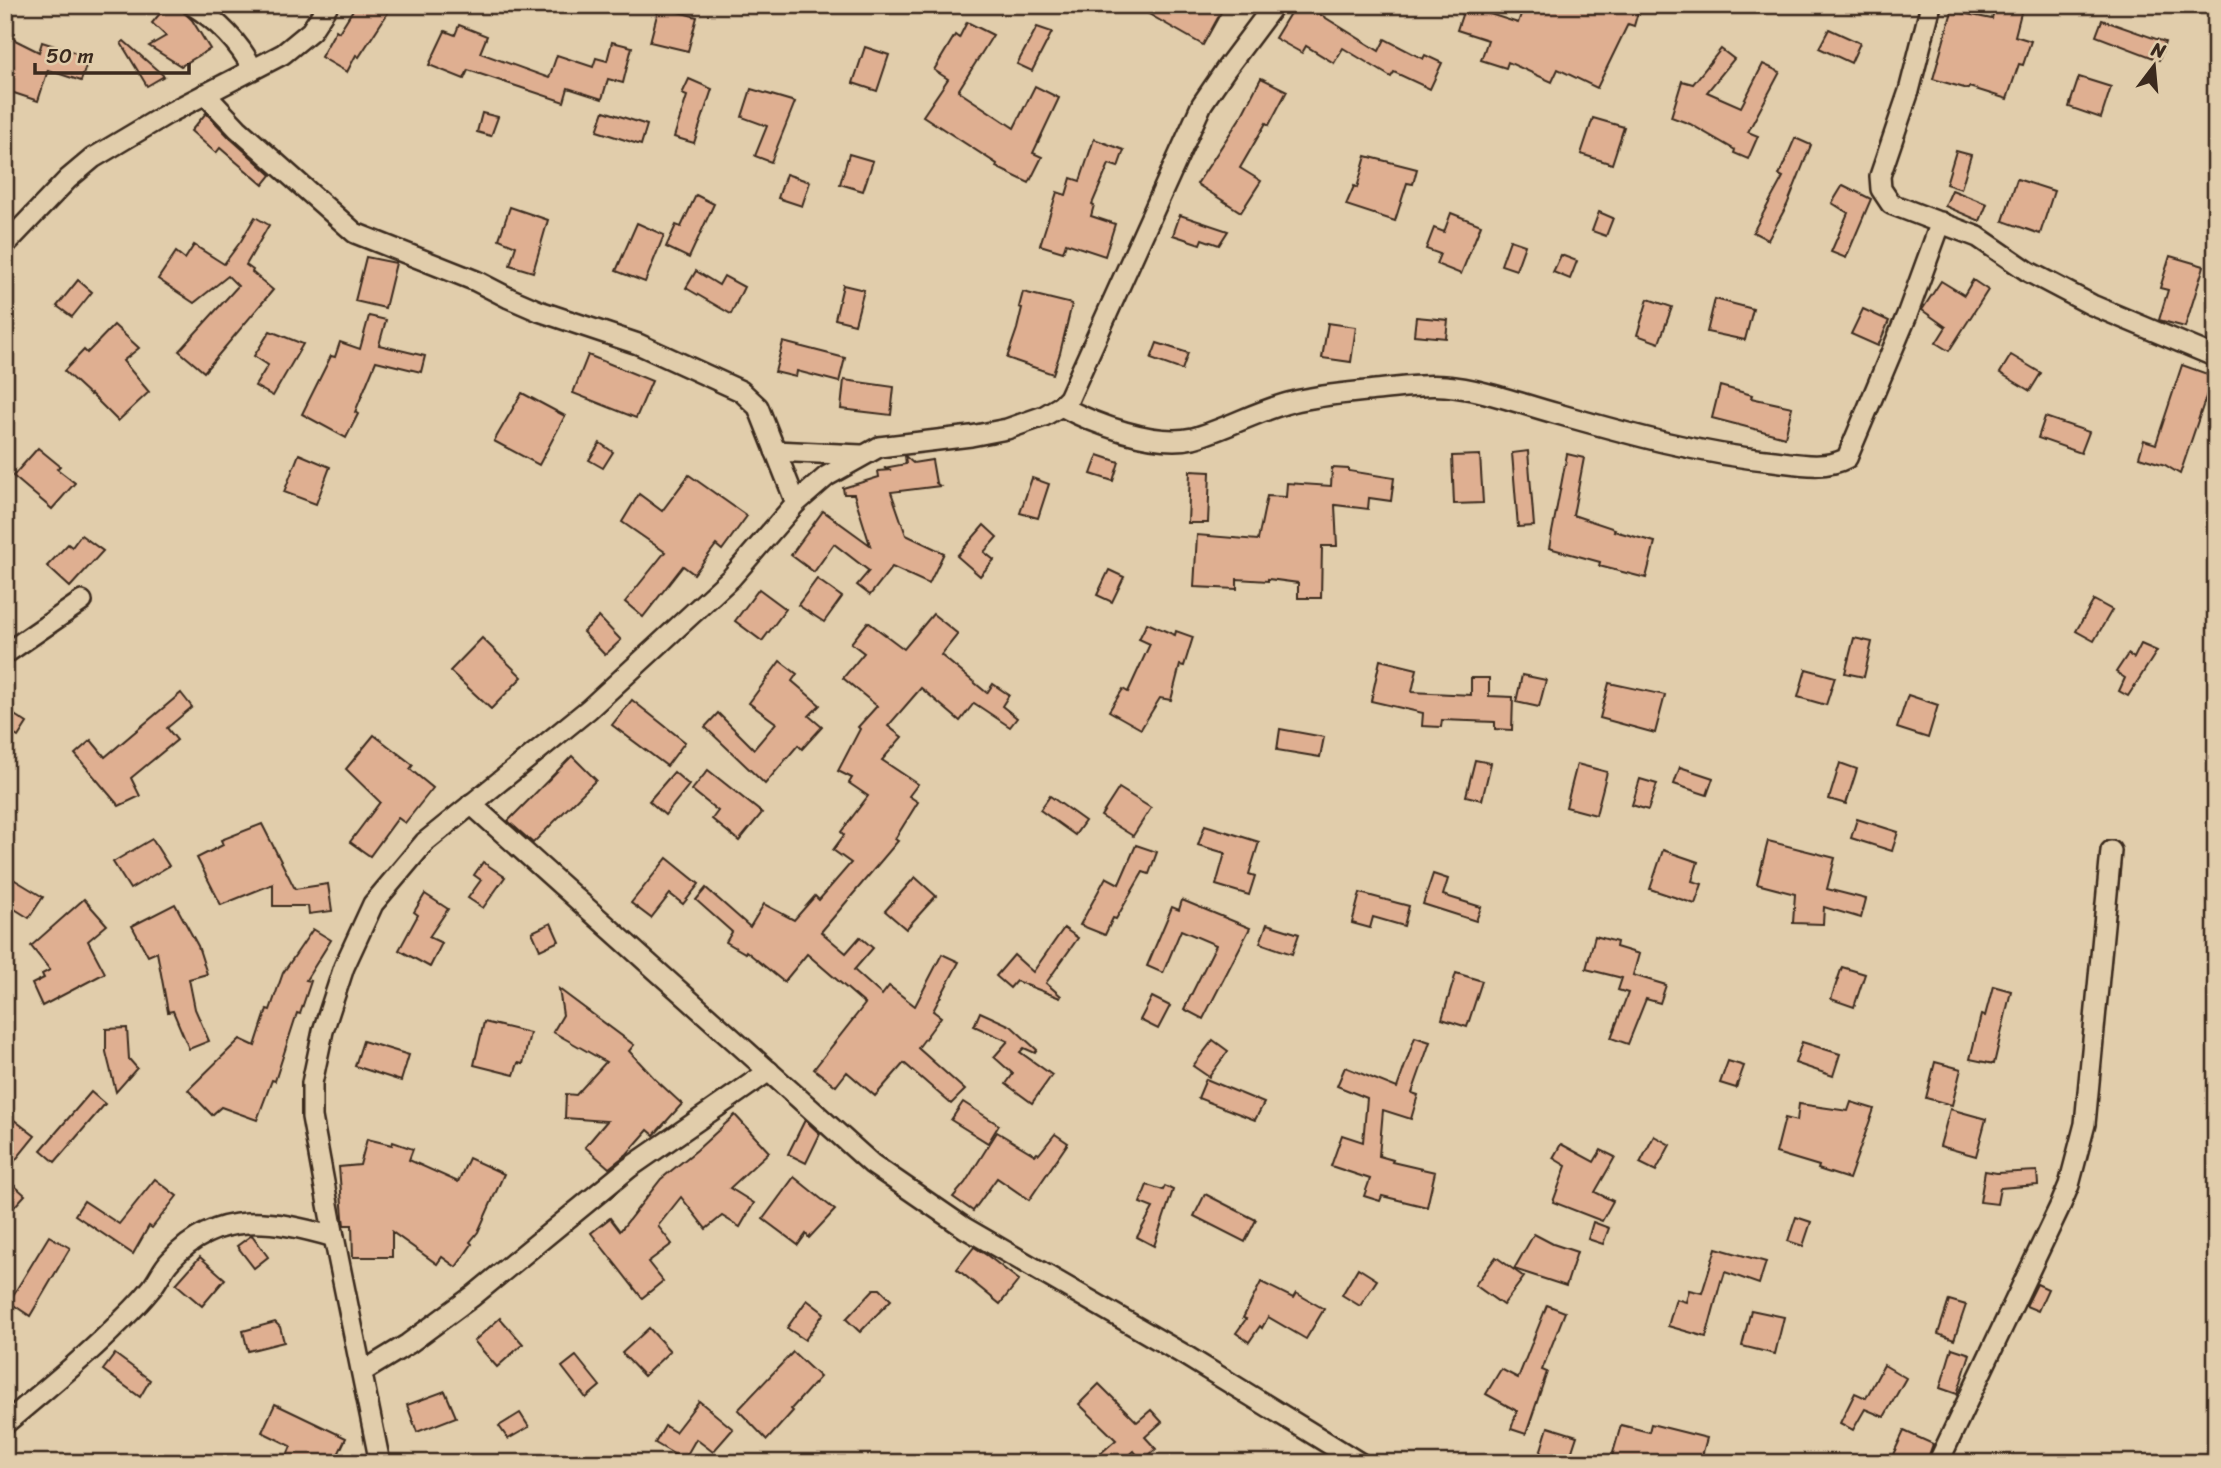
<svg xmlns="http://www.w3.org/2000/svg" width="2221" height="1468" viewBox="0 0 2221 1468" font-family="Sriracha,sans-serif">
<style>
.building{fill:#dfaf91;stroke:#3b2a1e;stroke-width:2}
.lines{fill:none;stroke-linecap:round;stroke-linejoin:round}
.minor-casing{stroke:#3b2a1e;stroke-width:24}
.minor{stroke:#e1cdab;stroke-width:19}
</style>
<rect width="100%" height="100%" fill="#e1cdab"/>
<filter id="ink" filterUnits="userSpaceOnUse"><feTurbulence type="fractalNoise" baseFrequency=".0143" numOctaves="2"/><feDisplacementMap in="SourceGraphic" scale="14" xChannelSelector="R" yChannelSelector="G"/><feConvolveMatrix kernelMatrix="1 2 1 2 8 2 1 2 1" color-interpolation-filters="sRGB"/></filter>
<g filter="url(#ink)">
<!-- building -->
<g class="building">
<polygon points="167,5 176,5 192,20 210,49 181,66 149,46 166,36 152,23"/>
<polygon points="356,5 393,5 359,57 356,55 347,72 321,57 336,30 339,32"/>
<polygon points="1133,5 1225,5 1203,45"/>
<polygon points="1295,5 1305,5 1379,51 1385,39 1423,59 1425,55 1442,63 1430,89 1394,72 1391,77 1343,48 1334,63 1306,46 1302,53 1275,38"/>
<polygon points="1524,5 1640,5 1634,26 1628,24 1597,88 1558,69 1552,82 1508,62 1506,68 1481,60 1488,40 1457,30 1465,6 1518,23"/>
<polygon points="1996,5 2023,5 2015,36 2031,41 2023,65 2019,64 2007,99 1969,87 1968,89 1933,79 1952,11 1992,19"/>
<polygon points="659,7 697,17 688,51 650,42"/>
<polygon points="2102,20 2165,42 2159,60 2096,36"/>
<polygon points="967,22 993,35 958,91 1014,128 1035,86 1059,98 1033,153 1042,157 1029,183 996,167 997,164 923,116 948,79 934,70 955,35 959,38"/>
<polygon points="459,25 487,36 480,53 549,78 557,55 593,67 596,58 607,61 612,42 632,47 623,83 608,79 602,99 568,88 564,102 468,70 464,79 429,65 445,31 455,35"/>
<polygon points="1037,27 1052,32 1032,71 1017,64"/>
<polygon points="1829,29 1860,43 1851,63 1819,48"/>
<polygon points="5,35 39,52 42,42 89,57 81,81 48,70 38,101 5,90 13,66 5,62"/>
<polygon points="124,41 164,76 147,86 121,43"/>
<polygon points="865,47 889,55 877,91 853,83"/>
<polygon points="1721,49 1734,59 1707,92 1741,107 1763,64 1780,72 1748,132 1758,136 1748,159 1734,153 1735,150 1690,124 1671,117 1682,81 1693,84"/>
<polygon points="2079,77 2111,87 2101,118 2069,107"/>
<polygon points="1261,78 1287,91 1269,125 1266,123 1240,168 1261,181 1241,212 1197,184 1242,115"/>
<polygon points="689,79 712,89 694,143 674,137 687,96 682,94"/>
<polygon points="751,89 795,102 771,162 755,156 767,126 742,117"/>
<polygon points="604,111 647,125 641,145 597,131"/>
<polygon points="206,113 230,138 271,175 263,185 220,148 216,153 191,131"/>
<polygon points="482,113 498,117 491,136 477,132"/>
<polygon points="1593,118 1624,127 1612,164 1581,154"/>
<polygon points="1795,138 1811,145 1787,205 1768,240 1753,232 1783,177 1779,175"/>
<polygon points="1094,139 1124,150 1118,167 1109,164 1092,204 1094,205 1091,216 1115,224 1105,256 1066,243 1063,252 1040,245 1057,192 1066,195 1071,178 1080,181"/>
<polygon points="1956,151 1971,155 1961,189 1946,184"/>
<polygon points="849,154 873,161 863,191 840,184"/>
<polygon points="1366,156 1417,169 1413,184 1407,183 1395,221 1346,205 1354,186 1357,188"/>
<polygon points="786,174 810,182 802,206 778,198"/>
<polygon points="2017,179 2054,191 2040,234 2003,221"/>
<polygon points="1843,185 1871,199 1846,258 1831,252 1848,213 1832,203"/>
<polygon points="1952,190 1987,204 1980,221 1945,206"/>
<polygon points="696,195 714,204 689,258 666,247 676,225 681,227"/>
<polygon points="510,207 548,220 533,272 510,265 516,246 499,239"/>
<polygon points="1599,212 1613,218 1606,236 1592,231"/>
<polygon points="1451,213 1481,225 1461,274 1436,264 1440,254 1426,249 1434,228 1444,232"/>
<polygon points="1180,215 1228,231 1219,245 1202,239 1200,244 1173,235"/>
<polygon points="255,217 269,225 246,265 253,270 252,272 273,290 204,372 179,351 238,286 228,276 194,303 158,279 176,252 185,259 194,245 224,264 241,241"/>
<polygon points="637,223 664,235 645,282 616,271"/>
<polygon points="1510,240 1525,245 1516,270 1501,265"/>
<polygon points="1561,255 1577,261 1570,279 1553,272"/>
<polygon points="2170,256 2204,266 2185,327 2159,320 2168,290 2160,288"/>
<polygon points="366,257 396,263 385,308 355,301"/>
<polygon points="696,271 719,285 724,276 744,287 731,314 686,288"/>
<polygon points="78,280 92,292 72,317 57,306"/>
<polygon points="1973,280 1988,290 1949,351 1936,343 1946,327 1922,310 1941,281 1964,295"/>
<polygon points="843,285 864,290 855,324 835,319"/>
<polygon points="1023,292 1072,304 1060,353 1053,374 1007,358 1017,329 1022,308 1019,307"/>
<polygon points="1648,299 1672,307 1659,343 1637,335"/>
<polygon points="1715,299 1753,309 1745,340 1707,332"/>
<polygon points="1863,309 1889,321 1878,346 1851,334"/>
<polygon points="369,316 386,320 379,345 425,356 421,372 376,361 355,412 358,414 346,438 302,414 331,356 335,357 340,342 360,349"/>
<polygon points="1416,317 1448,320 1446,338 1414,335"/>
<polygon points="1328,323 1356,327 1351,362 1322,358"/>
<polygon points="114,325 139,348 123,361 149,392 118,421 91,394 90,395 64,371 84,350 87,353"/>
<polygon points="270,331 303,344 273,396 255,386 268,365 254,356"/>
<polygon points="783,342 845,358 839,382 797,371 796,377 775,372"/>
<polygon points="1157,343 1188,353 1182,370 1151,359"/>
<polygon points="588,355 652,381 636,418 573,393"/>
<polygon points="2011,355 2041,373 2030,391 2000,373"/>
<polygon points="2182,365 2213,376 2180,474 2165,465 2139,457 2144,440 2156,444"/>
<polygon points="844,380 894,387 891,415 841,409"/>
<polygon points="1720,386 1752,395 1751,398 1792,407 1785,437 1712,418"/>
<polygon points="522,393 565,416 539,465 494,441"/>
<polygon points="2045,417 2089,432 2081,453 2038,438"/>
<polygon points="600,443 613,452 603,468 589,460"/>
<polygon points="38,448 60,466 57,469 75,483 52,509 13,476"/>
<polygon points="1528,451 1534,526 1518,527 1512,453"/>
<polygon points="299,454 330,467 316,504 284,492"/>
<polygon points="1567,454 1584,458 1573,515 1615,529 1614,531 1655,542 1646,578 1599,566 1600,562 1549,548"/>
<polygon points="1098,455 1119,462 1113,481 1091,474"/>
<polygon points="1480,455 1483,503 1454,504 1452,456"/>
<polygon points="905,456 913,463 932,460 936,483 940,486 891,492 906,535 944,553 929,584 892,567 870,595 857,585 869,571 834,544 814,572 791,555 823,511 870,545 854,494 844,494 843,488 879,477 878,471 891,470 884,468 906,464"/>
<polygon points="1332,468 1349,469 1349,471 1394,478 1391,501 1369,498 1368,509 1335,505 1337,546 1322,546 1321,598 1298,598 1298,583 1268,579 1268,581 1237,579 1237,589 1194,587 1197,535 1258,540 1267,496 1286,497 1287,483 1331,486"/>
<polygon points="1190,471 1210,472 1208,523 1188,523"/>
<polygon points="689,475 747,516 722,550 716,545 694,574 683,566 643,617 625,602 665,552 622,522 639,494 662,511"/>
<polygon points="1032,478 1049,484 1038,518 1020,513"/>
<polygon points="984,525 997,537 984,552 994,560 980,576 957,556"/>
<polygon points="81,535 103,551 70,587 47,566 68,544 72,547"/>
<polygon points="1109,570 1124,577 1112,602 1097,595"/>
<polygon points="817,579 842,597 824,622 798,605"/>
<polygon points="759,589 786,609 762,641 735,621"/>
<polygon points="2094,600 2112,610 2094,641 2076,631"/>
<polygon points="933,614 958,634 941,655 987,693 993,684 1009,695 1002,706 1017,718 1010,727 974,703 960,721 921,688 888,726 902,737 882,760 918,784 909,796 918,802 895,839 898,841 821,932 846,953 860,937 873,948 854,970 882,995 889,986 915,1006 942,954 959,962 933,1011 941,1017 918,1048 965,1090 951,1104 904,1063 875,1096 847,1072 836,1086 814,1069 865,1004 807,954 784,982 746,951 745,953 726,942 732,932 696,900 706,888 750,927 764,904 794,920 815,896 819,900 851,863 833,850 844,835 841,832 868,796 849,783 852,778 838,771 860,729 858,727 877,706 843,678 864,653 851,643 868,622 904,649"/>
<polygon points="599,617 621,640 605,655 583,632"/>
<polygon points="1147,623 1175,635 1176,631 1193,637 1184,666 1180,665 1171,700 1160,698 1141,729 1109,711 1123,689 1128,692 1150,644 1139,639"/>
<polygon points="482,638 522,677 491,709 450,671"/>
<polygon points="1854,638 1872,642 1864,677 1845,673"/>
<polygon points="2141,644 2157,651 2128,696 2119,691 2125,678 2116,672 2128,654 2134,658"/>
<polygon points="1380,660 1417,669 1412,692 1471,695 1471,678 1489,678 1489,696 1513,697 1512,730 1495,729 1495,722 1442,720 1441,727 1422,726 1423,713 1371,701"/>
<polygon points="780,661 797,674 792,681 820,705 809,716 822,727 802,749 798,745 765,784 705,727 718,713 754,749 776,723 749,703"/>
<polygon points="1806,669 1835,677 1826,705 1798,697"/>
<polygon points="1522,675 1546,680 1539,707 1516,702"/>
<polygon points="1609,683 1665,695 1655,733 1600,718"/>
<polygon points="181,693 192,707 167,728 177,740 131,778 140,796 119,806 75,754 91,740 105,757"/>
<polygon points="1908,695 1938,705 1928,738 1897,728"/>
<polygon points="632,700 685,742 667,766 612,725"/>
<polygon points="5,709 27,723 18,737 5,729"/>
<polygon points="1280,729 1324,737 1320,757 1277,750"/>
<polygon points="374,735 413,765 410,769 433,788 405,823 398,818 370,856 350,842 380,802 346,769"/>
<polygon points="572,756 596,780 533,843 508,821"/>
<polygon points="1475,760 1491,763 1482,800 1466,796"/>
<polygon points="1840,763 1857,769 1846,804 1829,799"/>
<polygon points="1577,764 1607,772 1596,815 1566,807"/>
<polygon points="1680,767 1713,778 1707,795 1674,784"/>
<polygon points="708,770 762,813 739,841 712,819 718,811 692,790"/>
<polygon points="674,772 689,785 665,815 649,801"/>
<polygon points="1640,779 1657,784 1648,810 1632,805"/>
<polygon points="1119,788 1151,808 1133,836 1101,816"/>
<polygon points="1050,796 1085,821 1075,835 1040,810"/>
<polygon points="1857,819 1898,832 1892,851 1851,838"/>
<polygon points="262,824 295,889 328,884 332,911 309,914 308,906 273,906 273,884 221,905 197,858 223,845 221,840"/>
<polygon points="1205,825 1259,842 1249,874 1255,876 1249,895 1216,885 1225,853 1198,845"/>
<polygon points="152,839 169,866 130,889 113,862"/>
<polygon points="1768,841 1835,858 1827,889 1866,899 1861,918 1824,907 1823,924 1793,923 1795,894 1757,884"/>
<polygon points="1136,845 1157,852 1149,874 1143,872 1116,919 1113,918 1105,935 1080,925 1106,877 1119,884"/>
<polygon points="1663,850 1698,862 1692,881 1702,884 1695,904 1650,889"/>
<polygon points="667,858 699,884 683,904 670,894 651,918 631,903"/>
<polygon points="483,862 505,877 483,908 468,898 481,880 474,875"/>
<polygon points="5,874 43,897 29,918 5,903"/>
<polygon points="1433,874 1448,879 1443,895 1481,907 1476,921 1423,904"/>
<polygon points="915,877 936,896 906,929 885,911"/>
<polygon points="1360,893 1409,906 1404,926 1373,917 1370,928 1352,923"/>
<polygon points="425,894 448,909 429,937 442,943 430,967 399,950 418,915 414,912"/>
<polygon points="84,899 107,925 88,941 105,973 42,1006 32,984 44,978 42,974 50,970 31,946"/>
<polygon points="1182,900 1250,928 1203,1019 1184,1009 1216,945 1181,930 1163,973 1147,966 1172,907 1179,910"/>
<polygon points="175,904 198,946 207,974 189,979 195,1009 209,1041 189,1049 173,1011 168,1012 157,952 148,956 132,926"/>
<polygon points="551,923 559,941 540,950 532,932"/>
<polygon points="1267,924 1299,934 1292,954 1260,943"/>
<polygon points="1064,928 1078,938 1046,983 1061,996 1060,998 1016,981 1010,988 996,976 1014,955 1033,972"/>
<polygon points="313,929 331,940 306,980 311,981 300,1014 297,1013 275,1081 272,1080 257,1120 221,1107 212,1115 188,1090 240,1039 255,1046 267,1009 270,1010 283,973"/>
<polygon points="1595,936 1617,942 1616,947 1639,954 1633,975 1666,985 1660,1003 1646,999 1628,1044 1611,1038 1628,993 1618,990 1622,978 1586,969"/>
<polygon points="1842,967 1865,974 1854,1007 1831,999"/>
<polygon points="1456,973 1482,981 1467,1027 1442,1019"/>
<polygon points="1993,986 2011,991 1994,1064 1970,1059 1981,1015 1985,1016"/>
<polygon points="559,989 634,1045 629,1051 655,1079 682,1104 654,1135 648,1130 627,1154 609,1168 585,1147 607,1121 565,1118 566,1094 576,1095 606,1062 553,1032 563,1015"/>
<polygon points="1152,997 1170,1006 1158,1029 1140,1020"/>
<polygon points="980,1012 1011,1026 1037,1050 1035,1053 1024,1048 1020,1052 1052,1075 1032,1103 1006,1084 1013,1074 994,1057 1008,1041 974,1026"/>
<polygon points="484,1022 530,1033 523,1064 518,1063 514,1075 474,1065"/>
<polygon points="127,1028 129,1059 137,1068 116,1092 106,1052 106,1029"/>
<polygon points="1415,1037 1430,1042 1412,1093 1418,1095 1411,1119 1383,1110 1379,1156 1393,1160 1392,1162 1435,1172 1427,1207 1382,1196 1380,1201 1364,1196 1370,1179 1331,1166 1342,1135 1363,1142 1367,1098 1337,1086 1345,1067 1397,1088"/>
<polygon points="1213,1040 1228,1051 1209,1077 1193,1066"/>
<polygon points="363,1041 409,1055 401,1081 355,1066"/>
<polygon points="1802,1042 1840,1054 1833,1076 1795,1063"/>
<polygon points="1728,1061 1744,1066 1736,1088 1720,1083"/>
<polygon points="1935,1062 1961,1069 1952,1105 1926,1098"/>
<polygon points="1206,1079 1264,1103 1255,1120 1198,1098"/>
<polygon points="91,1092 105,1104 55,1162 41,1150"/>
<polygon points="963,1102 999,1125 988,1143 951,1120"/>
<polygon points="1851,1102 1874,1109 1849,1179 1818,1169 1819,1166 1776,1153 1785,1118 1797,1121 1799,1104 1848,1111"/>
<polygon points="1950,1109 1986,1119 1976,1156 1940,1146"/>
<polygon points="5,1113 35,1136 5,1173"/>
<polygon points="735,1115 769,1152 730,1188 754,1203 740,1227 722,1216 706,1229 681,1197 658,1226 672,1244 648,1262 663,1281 642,1298 591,1233 610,1218 620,1231 661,1179 697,1150"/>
<polygon points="805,1120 820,1134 806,1163 788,1154"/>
<polygon points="997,1132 1035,1155 1037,1153 1039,1154 1055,1134 1068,1143 1029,1200 997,1178 973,1211 953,1197 965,1183"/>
<polygon points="1654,1136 1670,1145 1656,1171 1640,1163"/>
<polygon points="367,1139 392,1145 393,1142 413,1149 409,1160 458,1182 469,1158 504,1174 478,1232 470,1242 472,1244 456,1267 442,1257 437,1264 392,1232 392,1257 353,1257 352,1225 344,1225 343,1217 339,1167 360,1165"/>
<polygon points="1561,1144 1594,1162 1601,1150 1615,1157 1595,1192 1613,1201 1602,1221 1553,1202 1566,1166 1553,1158"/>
<polygon points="1985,1171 1997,1173 2037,1171 2038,1185 2000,1188 1997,1204 1980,1202"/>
<polygon points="5,1177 25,1195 5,1217"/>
<polygon points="794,1177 835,1210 809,1238 806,1234 798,1245 763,1219"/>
<polygon points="155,1179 177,1196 152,1228 149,1226 133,1254 75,1215 84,1201 119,1224"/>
<polygon points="1147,1185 1163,1190 1165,1186 1173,1190 1154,1246 1137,1237 1153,1208 1140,1203"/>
<polygon points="1205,1194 1256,1220 1245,1242 1194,1216"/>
<polygon points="1796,1217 1811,1222 1803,1246 1788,1241"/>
<polygon points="1593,1222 1609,1228 1603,1244 1588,1239"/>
<polygon points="1534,1234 1553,1244 1577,1252 1566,1286 1514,1269"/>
<polygon points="252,1235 268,1257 254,1268 237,1246"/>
<polygon points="49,1236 70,1248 30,1316 9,1302"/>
<polygon points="974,1247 988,1256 1019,1280 1000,1304 957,1269"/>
<polygon points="1716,1248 1766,1262 1759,1284 1725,1272 1722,1282 1721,1281 1706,1337 1668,1326 1676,1299 1686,1302 1689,1290 1702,1293"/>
<polygon points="200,1257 225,1279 202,1306 176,1284"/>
<polygon points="1496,1257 1524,1277 1503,1305 1475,1285"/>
<polygon points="1358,1268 1377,1280 1360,1306 1342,1295"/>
<polygon points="1261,1282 1293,1298 1296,1293 1324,1309 1306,1339 1268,1317 1262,1328 1260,1326 1249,1342 1236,1333 1246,1319 1243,1318"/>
<polygon points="2037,1284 2048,1289 2038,1311 2026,1306"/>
<polygon points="874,1289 880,1289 891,1300 860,1332 846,1319"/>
<polygon points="807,1300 824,1313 805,1340 787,1328"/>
<polygon points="1949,1300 1966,1305 1954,1340 1938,1334"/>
<polygon points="1547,1305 1565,1312 1542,1370 1547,1372 1526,1434 1511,1429 1517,1411 1486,1394 1501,1369 1518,1378"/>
<polygon points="1751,1310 1784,1317 1775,1354 1742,1346"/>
<polygon points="500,1318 523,1344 497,1367 474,1341"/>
<polygon points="275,1322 280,1327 284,1342 248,1351 243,1331"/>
<polygon points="649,1328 670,1351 644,1376 622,1353"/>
<polygon points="1952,1348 1970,1354 1957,1394 1940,1388"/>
<polygon points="793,1352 820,1377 791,1409 793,1411 767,1440 738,1410"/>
<polygon points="115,1354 150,1380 140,1397 103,1370"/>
<polygon points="576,1356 600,1386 586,1398 562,1367"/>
<polygon points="1884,1365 1906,1378 1884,1417 1865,1409 1853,1430 1840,1423 1855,1393 1866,1398"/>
<polygon points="1099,1384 1137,1422 1151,1410 1162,1422 1145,1437 1156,1449 1142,1461 1134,1451 1121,1463 1109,1463 1101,1453 1116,1440 1079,1404"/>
<polygon points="445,1391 456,1417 417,1432 407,1405"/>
<polygon points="699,1401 733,1429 713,1452 696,1439 684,1460 655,1443 665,1426 675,1432"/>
<polygon points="275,1404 346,1438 334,1463 284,1463 291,1446 262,1432"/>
<polygon points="520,1413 529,1427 508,1439 499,1426"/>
<polygon points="1651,1424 1707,1438 1700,1463 1620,1463 1611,1460 1621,1425 1649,1432"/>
<polygon points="1548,1427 1577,1436 1568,1463 1537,1463"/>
<polygon points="1904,1431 1933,1444 1926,1463 1889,1463"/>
</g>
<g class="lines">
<!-- minor casing -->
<g class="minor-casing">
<g id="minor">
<path d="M192,5C218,21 239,43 253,69"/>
<polyline points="1931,5 1909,91 1880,176 1881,189 1891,204 1978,237 2029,272 2092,305 2216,357"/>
<polyline points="205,94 238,129 355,233 476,281 509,298 539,311 638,344 741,391 758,407 796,503"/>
<polyline points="5,245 68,179 93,158 167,114 283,54 311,31 328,5"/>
<path d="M1061,406C1094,424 1155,447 1193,438C1227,429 1258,410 1292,402C1319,395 1348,393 1376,390C1399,388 1422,384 1445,386C1483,389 1521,404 1558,414C1629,434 1700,454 1774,461C1798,464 1825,470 1847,458L1907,315L1941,222"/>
<polyline points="775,451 861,455"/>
<polyline points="5,654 82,601"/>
<polyline points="471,804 872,1164 965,1228 1183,1354 1360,1463"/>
<polyline points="362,1372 408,1344 473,1296 629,1168 769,1071"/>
<path d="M5,1424C42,1392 82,1361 117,1325C128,1314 140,1303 150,1290C158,1281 162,1269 171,1260C217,1209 274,1220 334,1237"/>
<polyline points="380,1463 334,1237 312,1117 312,1083 323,1031 344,967 373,904 425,842 589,709 731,578 796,503 827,476 879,447 971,436 1007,429 1044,416 1061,406 1069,398 1202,104 1226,69 1274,5"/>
<polyline points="1938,1463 2061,1204 2069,1185 2085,1124 2111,851"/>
</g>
</g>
<!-- minor -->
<use href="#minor" class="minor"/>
</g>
</g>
<!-- margin -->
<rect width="2221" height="1468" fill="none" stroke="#e1cdab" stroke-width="28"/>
<rect x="14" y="14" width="2193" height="1440" fill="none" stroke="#3b2a1e" stroke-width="2.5" filter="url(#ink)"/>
<!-- north arrow -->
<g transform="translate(2154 66) rotate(16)" stroke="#e1cdab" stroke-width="5" paint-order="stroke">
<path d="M0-5L12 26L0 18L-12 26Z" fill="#3b2a1e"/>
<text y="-10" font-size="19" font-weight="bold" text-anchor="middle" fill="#3b2a1e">N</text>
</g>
<!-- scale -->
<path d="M35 63v10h154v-10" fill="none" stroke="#3b2a1e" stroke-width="3.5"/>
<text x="46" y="63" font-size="21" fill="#3b2a1e" stroke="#e1cdab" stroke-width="5" paint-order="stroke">50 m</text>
</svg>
